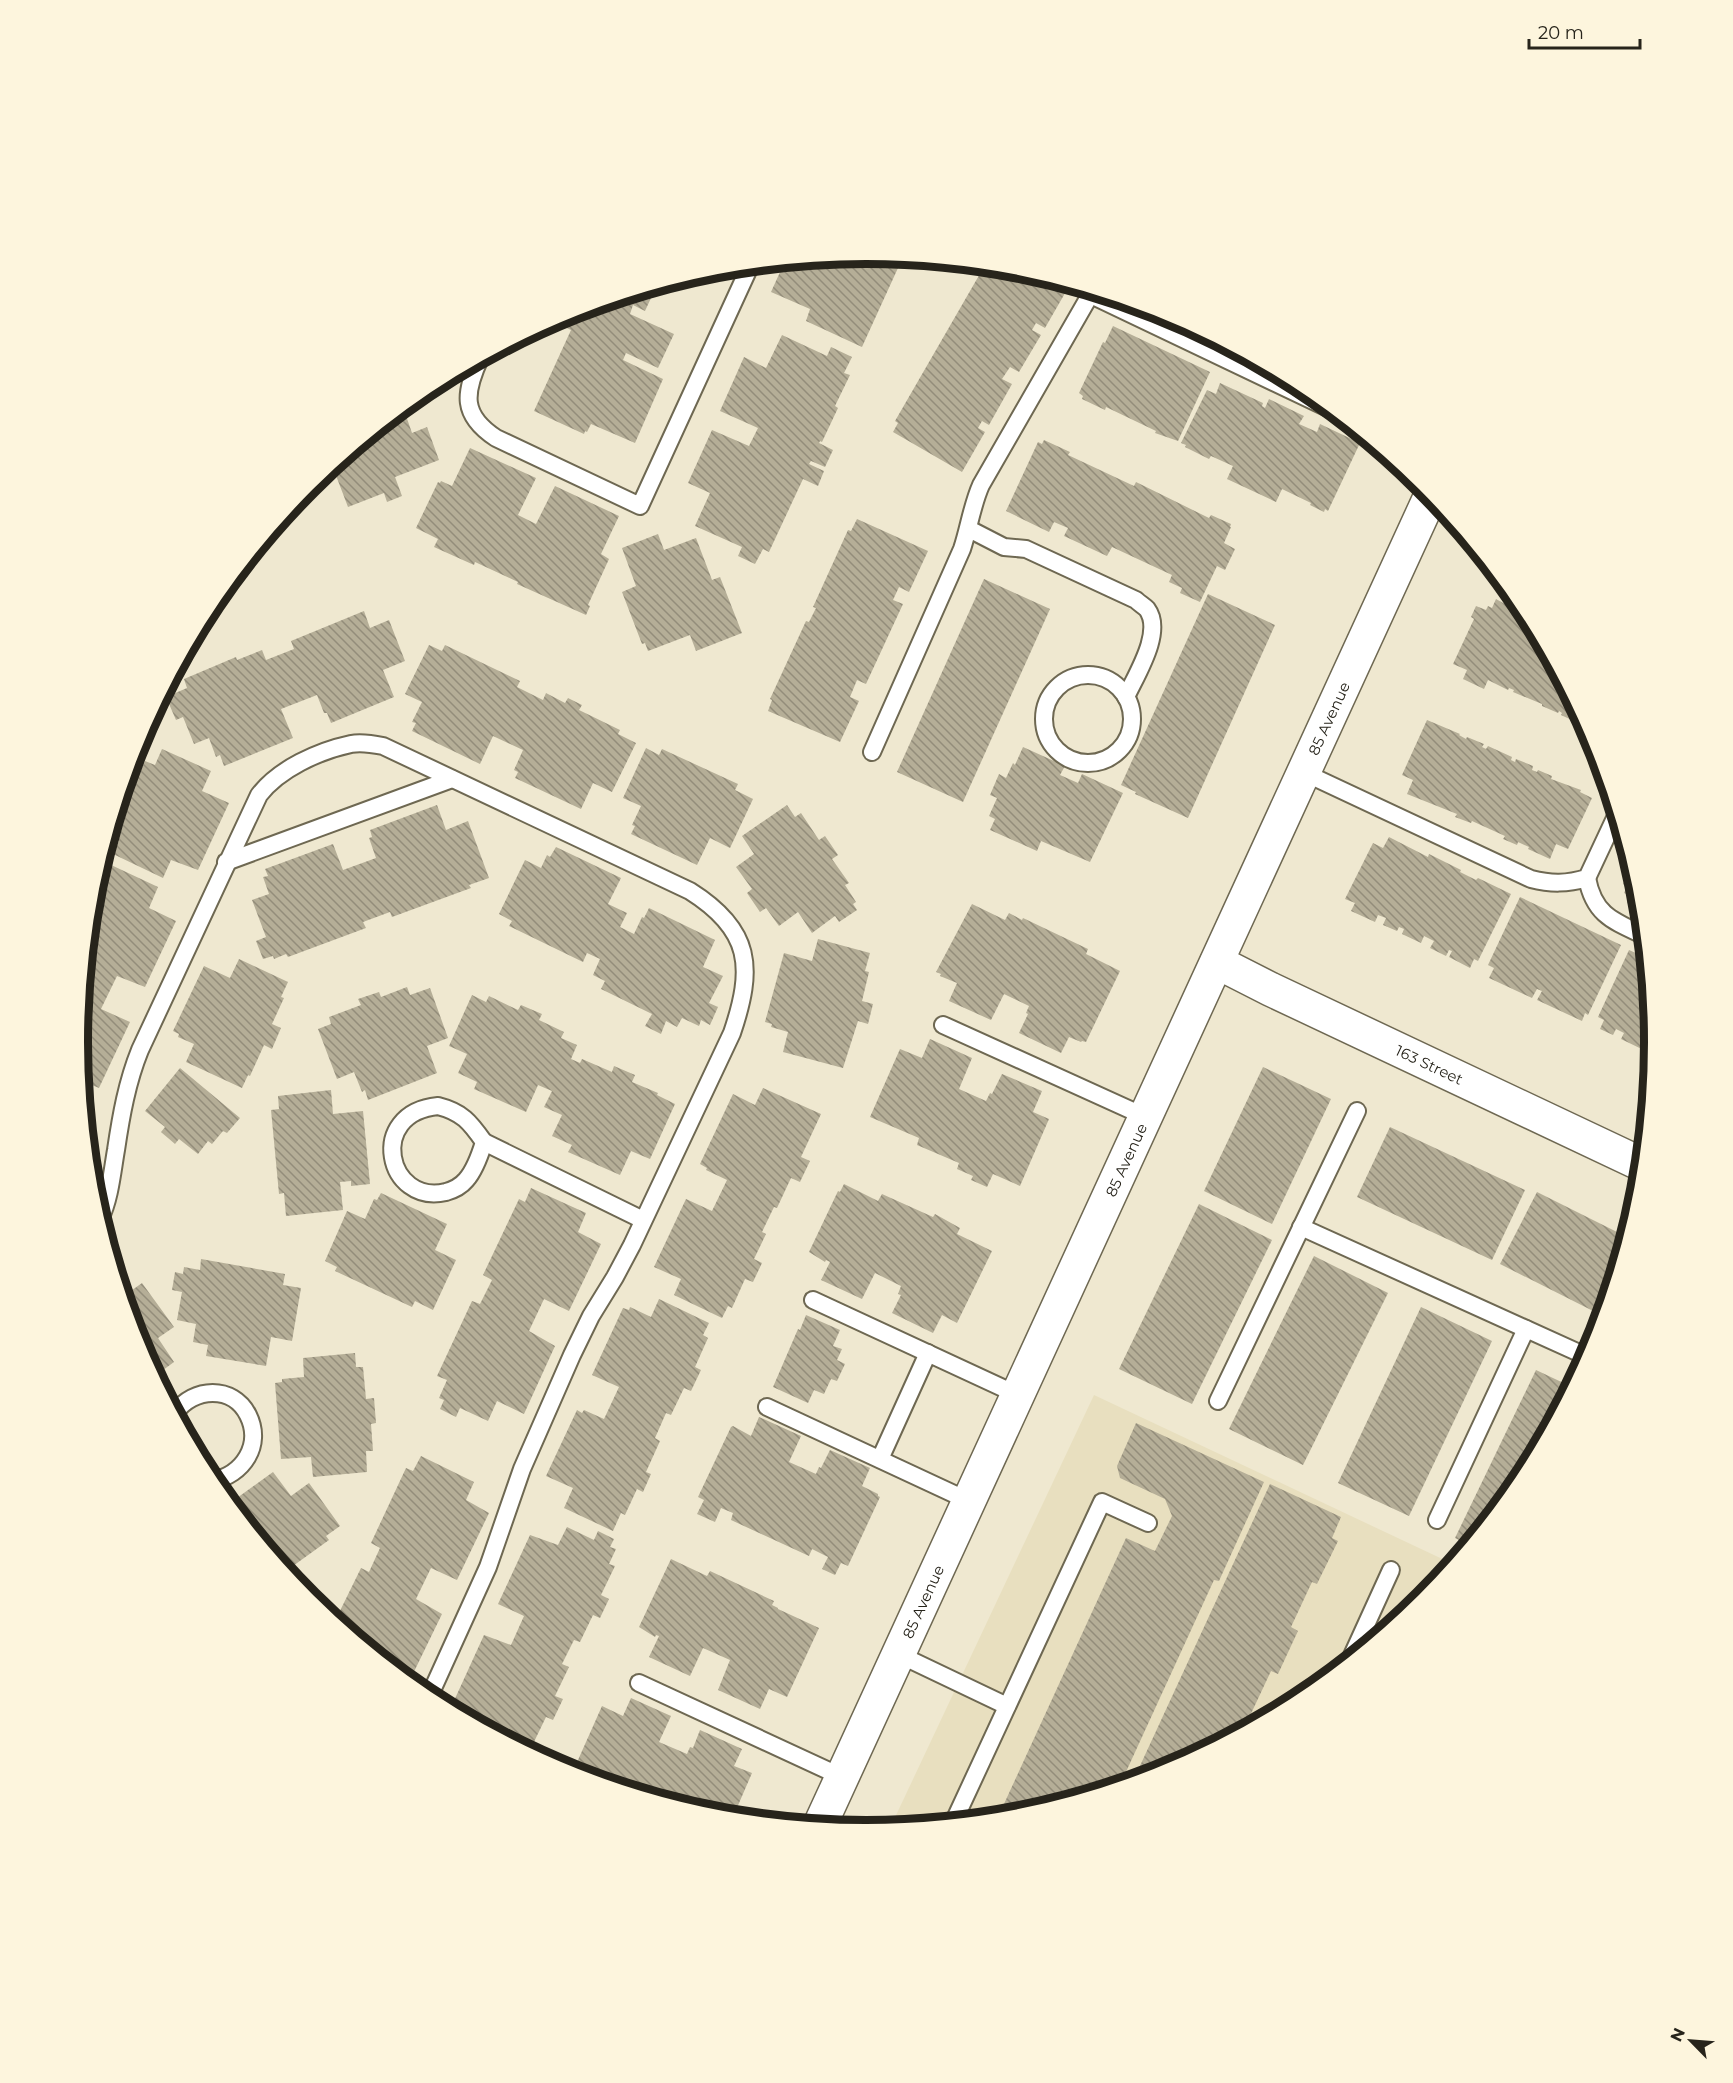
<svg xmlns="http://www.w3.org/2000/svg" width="1733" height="2083" viewBox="0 0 1733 2083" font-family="Montserrat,sans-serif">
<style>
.built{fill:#e8dfbf}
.building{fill:url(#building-back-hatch)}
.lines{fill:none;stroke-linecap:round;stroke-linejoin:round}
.lane-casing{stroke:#6e6852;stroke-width:20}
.street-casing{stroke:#6e6852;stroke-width:36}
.lane{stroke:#fff;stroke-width:16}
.street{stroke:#fff;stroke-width:33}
.labels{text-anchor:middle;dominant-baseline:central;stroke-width:6;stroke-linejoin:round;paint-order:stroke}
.street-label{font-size:15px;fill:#27241b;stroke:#fdf5dd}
.rim{fill:none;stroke:#27241b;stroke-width:8}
</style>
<defs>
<pattern id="building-back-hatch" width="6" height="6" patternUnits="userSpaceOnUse" patternTransform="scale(1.5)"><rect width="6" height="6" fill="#b5ae97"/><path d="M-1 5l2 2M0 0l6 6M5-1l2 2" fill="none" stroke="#938d7a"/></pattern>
</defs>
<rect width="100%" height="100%" fill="#efe8d0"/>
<!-- built -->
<polygon class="built" points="1094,1395 1453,1564 1424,1599 1304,1697 1168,1770 1020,1815 890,1828"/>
<!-- building -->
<g class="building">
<polygon points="867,253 903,257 862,347 806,321 810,309 771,292 785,261"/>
<polygon points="985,265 1021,268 1046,276 1068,288 1045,328 1036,323 1032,330 1041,335 1019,372 1010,367 1002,379 1012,384 989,425 982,421 978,428 985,432 962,472 893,432 898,423 895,421"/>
<polygon points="657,285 645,311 633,305 630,314 674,334 658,368 626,353 623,360 663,379 635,443 591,424 587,432 585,431 584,434 534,411 571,330 560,325 566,313"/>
<polygon points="1113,326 1210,372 1178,441 1155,433 1156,431 1106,407 1105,410 1082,399 1083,396 1079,393 1103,342 1105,343"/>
<polygon points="782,335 827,356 831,347 852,357 844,373 850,375 835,406 838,408 822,442 820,441 819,443 833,450 825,467 811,461 809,464 824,471 818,486 803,479 769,552 763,549 755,564 738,556 742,547 695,526 710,493 688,483 712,430 749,446 758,428 720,411 744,357 766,368"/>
<polygon points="1220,383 1263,403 1262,406 1265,408 1269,399 1304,416 1299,424 1317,432 1320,424 1360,443 1328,511 1325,509 1324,512 1310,505 1311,503 1282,489 1276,502 1227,479 1233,466 1211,456 1209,459 1185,447 1186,445 1181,443 1207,390 1216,394"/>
<polygon points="403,407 412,433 427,427 439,460 395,477 402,496 387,502 384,493 348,507 332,465"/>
<polygon points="1044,440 1070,452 1068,455 1134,486 1136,482 1209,518 1211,515 1231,524 1230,527 1231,527 1224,543 1235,549 1225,570 1217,566 1200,602 1180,593 1182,588 1169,582 1172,575 1112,547 1107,556 1064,536 1068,528 1054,522 1049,532 1006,511 1038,442 1042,444"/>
<polygon points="470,448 536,478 518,515 536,524 555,486 619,516 601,554 609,559 588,605 590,606 586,615 517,584 518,582 475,562 474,565 434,547 438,539 416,528 438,482 440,483 441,481 452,486"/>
<polygon points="857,519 928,551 909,592 899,587 893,600 903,604 866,684 857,680 850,697 859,701 840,742 768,711 772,700 770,699 806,621 809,622 816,608 813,607 848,530 851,531"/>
<polygon points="658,534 664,550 696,538 712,580 720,577 742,633 696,651 690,635 648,651 645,643 642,644 622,592 636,586 622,548"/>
<polygon points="984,579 1050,609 963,802 897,772"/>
<polygon points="1208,594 1275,625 1188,818 1135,794 1136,792 1121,785"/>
<polygon points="1496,599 1530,618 1595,739 1581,733 1586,723 1580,721 1578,723 1561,715 1562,713 1559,711 1558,713 1542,706 1542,704 1513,692 1514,690 1509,688 1508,690 1488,680 1484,689 1463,679 1467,670 1453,664 1474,619 1471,617 1476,606 1486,610 1488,606 1492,608"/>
<polygon points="364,611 370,628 389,620 405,661 383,670 394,697 331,723 327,713 324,713 317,695 281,709 293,738 224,766 220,755 216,757 209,738 194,744 183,717 176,720 166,697 187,688 184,679 236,657 237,660 262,650 266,660 294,649 291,641"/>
<polygon points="429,645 442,651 445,645 520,681 517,687 543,700 546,693 565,703 568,698 582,705 579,710 620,730 618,734 636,743 612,792 593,783 581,809 515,778 518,772 514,770 523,750 493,736 480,764 412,731 416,723 412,722 422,702 405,694"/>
<polygon points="1427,720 1460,734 1459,735 1466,739 1467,737 1484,744 1482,747 1486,749 1488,746 1512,757 1511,760 1515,762 1516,759 1533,766 1532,770 1537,772 1538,770 1552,776 1551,779 1581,790 1580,792 1592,798 1568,849 1556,844 1550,859 1528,849 1529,847 1518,842 1517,845 1503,839 1505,836 1472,821 1471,823 1455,817 1457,814 1407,794 1413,780 1402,775"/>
<polygon points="1023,747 1065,766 1060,775 1078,783 1082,774 1123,793 1090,862 1041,841 1037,851 990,830 995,819 989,816 997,798 990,795 999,774 1006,778 1013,763 1015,765"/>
<polygon points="646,748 659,755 662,749 738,784 735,790 753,799 730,848 710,838 697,865 631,834 635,826 632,825 641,806 623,798"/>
<polygon points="162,749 211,771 202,791 229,803 198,870 171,860 163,878 113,854 119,841 109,836 145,761 155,765"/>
<polygon points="437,805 446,830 468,821 489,878 469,885 471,888 392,917 390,912 363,922 366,928 288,957 286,954 274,959 273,956 263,959 256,941 266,937 252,900 269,894 263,877 268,876 265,869 333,844 343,870 376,858 369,838 372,837 370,830"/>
<polygon points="787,805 795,817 801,813 819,840 825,836 838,855 832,859 849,883 845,885 856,902 853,904 857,910 839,922 835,916 812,933 798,912 779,926 766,908 760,912 747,893 752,889 736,867 754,854 742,836"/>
<polygon points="1389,837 1428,857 1429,854 1461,870 1460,872 1476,880 1478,878 1511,894 1478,961 1474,959 1470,968 1449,957 1452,951 1449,950 1446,956 1430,948 1434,941 1424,936 1421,943 1402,934 1404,929 1399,927 1397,931 1383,925 1386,918 1378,915 1375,922 1351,911 1355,903 1345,899 1373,843 1383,848"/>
<polygon points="556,847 621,878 608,904 627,913 620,927 634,934 642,917 644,918 649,908 715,940 703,967 723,976 709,1003 718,1007 710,1025 701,1020 699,1026 682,1018 677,1027 666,1021 661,1034 645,1026 652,1014 601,989 605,981 593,975 600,959 587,953 583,962 509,926 512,921 499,914 525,860 541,868 547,855 550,857"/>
<polygon points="1632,863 1640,888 1642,910 1627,903 1630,896 1624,893 1627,886 1623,884"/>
<polygon points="109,864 158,887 149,908 176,921 145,987 117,976 101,1009 130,1022 99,1088 87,1083 86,1085 82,1083 78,1041 93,887 95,881 100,883"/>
<polygon points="1520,897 1621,945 1588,1015 1585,1013 1582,1021 1537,1000 1542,991 1537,989 1532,998 1489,978 1494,968 1488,965"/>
<polygon points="972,904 1005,920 1009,913 1022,920 1023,918 1088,949 1086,954 1120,971 1086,1042 1082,1041 1081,1042 1069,1037 1061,1053 1019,1033 1028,1014 1026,1013 1029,1006 1004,994 991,1020 949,1001 957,983 940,976 941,974 936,972"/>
<polygon points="818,939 870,953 865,971 869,972 862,1001 873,1004 868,1024 858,1021 843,1068 783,1052 788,1032 771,1027 772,1024 765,1022 784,953 812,961"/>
<polygon points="1629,950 1647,958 1655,1042 1654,1055 1621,1039 1624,1033 1616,1029 1613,1035 1600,1029 1604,1020 1598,1017"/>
<polygon points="239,959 288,982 281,997 284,998 272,1024 281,1028 272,1049 264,1045 250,1076 248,1075 242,1088 186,1062 194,1044 178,1037 179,1034 173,1031 204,966 230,978"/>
<polygon points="407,987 410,995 430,988 448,1038 427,1046 437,1073 368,1100 365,1090 362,1092 354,1072 337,1079 318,1029 331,1024 329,1017 361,1005 358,999 379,992 381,997"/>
<polygon points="472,995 486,1002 489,996 518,1010 521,1005 542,1014 539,1020 564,1032 561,1038 577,1045 571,1059 580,1063 582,1059 612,1072 614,1066 635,1075 632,1082 658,1093 657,1095 675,1104 650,1159 631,1151 620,1175 568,1152 572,1145 552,1136 562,1115 544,1107 552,1091 538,1085 526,1112 474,1089 477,1082 458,1073 467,1054 449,1046"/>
<polygon points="930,1039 972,1058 959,1089 986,1101 990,1093 992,1094 1002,1074 1042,1091 1033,1112 1049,1119 1020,1186 993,1174 987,1187 971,1180 973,1176 957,1169 959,1163 917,1145 919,1138 870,1117 900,1049 922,1058"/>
<polygon points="1263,1067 1331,1099 1272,1224 1204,1191"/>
<polygon points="180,1068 240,1118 227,1133 223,1131 212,1144 208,1141 198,1154 179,1139 175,1144 161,1132 165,1127 145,1111"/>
<polygon points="763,1088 821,1114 801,1157 810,1161 800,1182 791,1178 777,1208 774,1207 762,1232 766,1234 754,1259 762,1263 753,1282 745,1279 732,1308 728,1306 722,1318 674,1295 681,1279 654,1267 686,1199 712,1211 727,1180 706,1170 707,1168 700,1164 733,1094 755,1105"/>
<polygon points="331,1090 333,1114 363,1111 370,1184 351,1186 351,1181 340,1182 343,1210 286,1216 284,1193 279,1194 271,1110 279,1109 278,1096"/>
<polygon points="1390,1127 1525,1190 1492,1260 1357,1197"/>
<polygon points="844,1184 878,1201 882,1194 933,1217 935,1214 960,1228 957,1234 992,1251 957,1323 942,1315 933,1333 892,1313 901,1295 898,1294 901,1286 875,1273 862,1299 821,1280 830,1262 826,1260 825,1262 809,1252 838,1191 840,1192"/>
<polygon points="531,1188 586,1213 578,1232 601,1244 569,1311 544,1299 529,1331 555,1346 524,1414 497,1401 488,1421 460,1408 456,1417 440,1409 444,1400 439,1398 447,1380 437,1376 472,1301 480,1304 492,1280 483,1275 519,1199 525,1202"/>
<polygon points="1537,1192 1627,1237 1603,1316 1500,1264"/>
<polygon points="381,1193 447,1224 435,1250 456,1260 433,1310 415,1301 412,1307 335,1271 337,1267 325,1261 347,1211 365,1219 374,1199 377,1200"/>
<polygon points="1199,1204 1272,1240 1192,1404 1119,1369"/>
<polygon points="1314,1256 1388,1293 1303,1465 1229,1429"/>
<polygon points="201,1259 285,1274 283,1285 301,1288 292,1341 271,1337 266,1366 206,1356 208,1345 193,1342 196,1324 177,1320 182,1292 172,1290 175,1272 183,1274 184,1267 200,1270"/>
<polygon points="119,1280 128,1293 142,1283 174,1327 158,1338 174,1362 155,1376 138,1343"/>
<polygon points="659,1299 709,1323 703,1335 708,1338 695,1367 701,1370 691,1391 684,1388 671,1415 666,1413 655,1438 660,1441 646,1472 651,1474 643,1492 637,1489 625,1515 621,1513 613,1531 564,1508 573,1488 546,1476 577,1410 582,1413 584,1410 604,1419 619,1387 592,1375 623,1308 629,1310 630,1307 651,1317"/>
<polygon points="1421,1307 1492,1341 1409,1516 1338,1483"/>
<polygon points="806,1315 840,1330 833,1346 842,1349 837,1360 845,1364 837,1381 831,1379 824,1394 814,1390 808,1403 773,1387 798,1329 800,1330"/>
<polygon points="355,1353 356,1367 363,1367 366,1399 374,1398 376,1423 371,1424 373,1451 366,1451 367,1472 313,1477 311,1457 281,1459 275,1383 282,1382 282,1379 304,1377 303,1358"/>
<polygon points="1536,1370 1572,1387 1522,1480 1469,1545 1455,1538"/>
<polygon points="759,1417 801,1436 789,1462 816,1474 819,1467 821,1468 830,1450 870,1468 862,1486 878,1494 878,1496 880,1497 848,1566 841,1563 835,1575 822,1569 828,1557 812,1549 809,1556 731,1520 733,1513 721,1508 715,1522 697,1514 704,1500 698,1497 731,1427 733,1426 751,1436"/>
<polygon points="1136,1423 1264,1482 1219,1581 1214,1580 1120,1785 1020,1815 998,1817 1126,1538 1155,1551 1172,1516 1165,1499 1120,1478 1117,1466"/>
<polygon points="421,1456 474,1482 466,1500 489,1513 457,1580 431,1568 416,1599 442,1614 410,1680 335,1621 361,1568 369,1572 380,1548 371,1543 406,1468 413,1471"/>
<polygon points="273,1472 291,1496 309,1483 340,1526 326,1536 329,1540 286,1571 230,1503"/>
<polygon points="1270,1484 1341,1517 1332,1538 1338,1541 1317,1584 1312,1582 1291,1627 1298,1631 1278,1674 1271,1671 1249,1718 1256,1722 1255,1724 1168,1770 1133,1781"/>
<polygon points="567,1527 594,1540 598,1531 614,1539 610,1547 616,1549 609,1564 615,1566 601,1595 609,1599 600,1618 593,1615 580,1642 574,1640 562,1664 569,1667 555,1696 563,1699 553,1720 546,1717 533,1744 530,1743 527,1750 473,1721 477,1714 453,1703 484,1635 511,1645 524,1616 498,1604 530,1535 558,1545"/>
<polygon points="671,1559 707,1576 710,1571 774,1601 772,1605 778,1608 778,1609 819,1628 787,1697 769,1689 760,1709 718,1690 730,1660 703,1648 690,1676 649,1657 659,1636 656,1635 655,1637 639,1627"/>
<polygon points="631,1698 671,1716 659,1742 687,1754 690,1747 693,1748 700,1730 742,1749 734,1766 752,1773 733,1817 712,1815 574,1773 576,1770 574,1769 602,1706 623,1716"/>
</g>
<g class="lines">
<!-- lane casing -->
<g class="lane-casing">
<g id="lane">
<polyline points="1091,295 1328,408 1330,407"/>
<path d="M480,358C464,393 461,415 496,438L640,506L751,264"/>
<path d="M969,529L1004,547L1026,549L1136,600C1139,603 1144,606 1147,609C1164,632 1136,675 1126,697"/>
<polyline points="1502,582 1506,584"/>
<circle cx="1088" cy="719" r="44"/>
<path d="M872,752L962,549C969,528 972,505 981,485L1093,290"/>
<path d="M1305,773L1531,879C1551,884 1567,884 1587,878L1617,814"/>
<polyline points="226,862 452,779"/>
<path d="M1587,878C1594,915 1613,921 1645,936"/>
<polyline points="943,1025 1146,1117"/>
<path d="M438,1106C462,1112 470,1122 484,1142C480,1155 475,1170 466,1180C461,1186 453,1190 446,1192C387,1206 366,1113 438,1106Z"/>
<polyline points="484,1142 643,1220"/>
<path d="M100,1219C110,1198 112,1173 116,1150C121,1116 127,1082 140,1050L259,795C279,769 318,751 351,744C361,742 373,744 383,746L690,891C752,930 754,968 732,1033L632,1245L615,1277L591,1316L572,1355L522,1469L488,1567L429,1697"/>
<polyline points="1301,1227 1588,1357"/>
<polyline points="813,1300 1018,1395"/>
<polyline points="1218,1401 1357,1111"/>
<polyline points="767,1407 969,1501"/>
<path d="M175,1413C193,1387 233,1385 248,1415C263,1445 243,1475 212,1481"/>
<polyline points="880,1459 928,1353"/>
<polyline points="1437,1520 1526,1329"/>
<polyline points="898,1654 1007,1706"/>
<polyline points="1350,1660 1391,1570"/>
<polyline points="639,1683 842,1777"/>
<polyline points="954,1821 1102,1502 1148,1523"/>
</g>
</g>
<!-- street casing -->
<g class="street-casing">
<g id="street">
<path id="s1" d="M1217,962L1270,989L1643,1165"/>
<path id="s2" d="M820,1825L1432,493"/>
</g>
</g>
<!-- lane -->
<use href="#lane" class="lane"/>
<!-- street -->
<use href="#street" class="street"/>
</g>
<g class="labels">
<!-- street labels -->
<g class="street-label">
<text stroke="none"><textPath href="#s2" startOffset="1218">85 Avenue</textPath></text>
<text stroke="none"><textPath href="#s1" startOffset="236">163 Street</textPath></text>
<text stroke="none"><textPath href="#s2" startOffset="732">85 Avenue</textPath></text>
<text stroke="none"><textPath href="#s2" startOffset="246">85 Avenue</textPath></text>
</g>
</g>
<!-- crop -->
<path d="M0 0H1733V2083H0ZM88 1042a778 778 0 1 1 1556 0a778 778 0 1 1-1556 0Z" fill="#fdf5dd" fill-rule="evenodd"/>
<path class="rim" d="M88 1042a778 778 0 1 1 1556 0a778 778 0 1 1-1556 0Z"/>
<!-- north arrow -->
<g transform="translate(1691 2041) rotate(295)" stroke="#fdf5dd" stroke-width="4.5" paint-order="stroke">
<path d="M0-4.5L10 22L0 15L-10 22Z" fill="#27241b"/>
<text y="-9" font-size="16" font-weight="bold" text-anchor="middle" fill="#27241b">N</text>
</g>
<!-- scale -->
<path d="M1529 39v9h111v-9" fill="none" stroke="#27241b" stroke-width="3"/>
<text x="1538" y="39" font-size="18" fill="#27241b" stroke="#fdf5dd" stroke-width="4.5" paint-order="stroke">20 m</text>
</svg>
